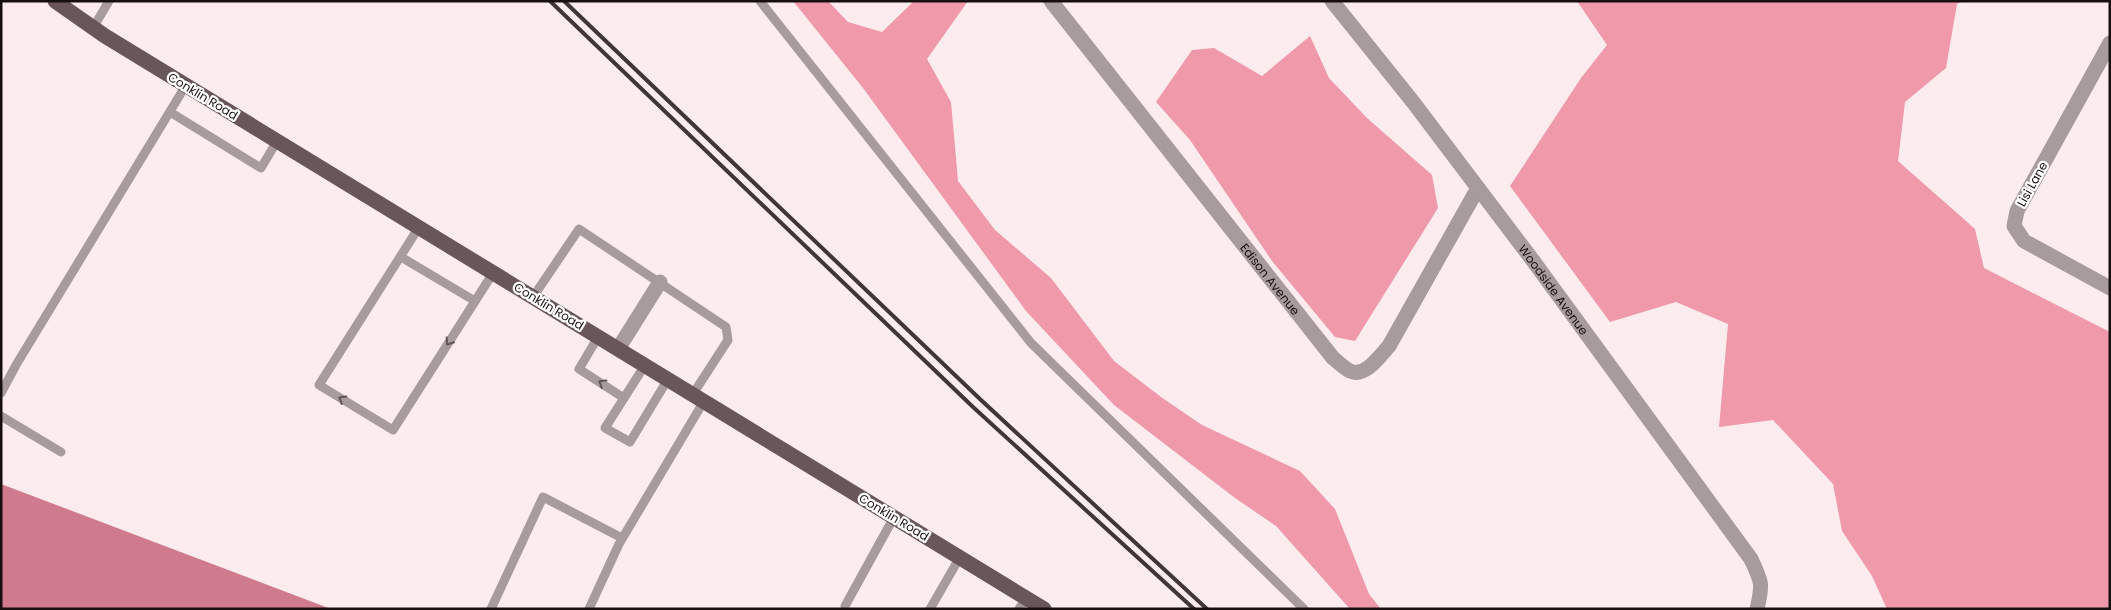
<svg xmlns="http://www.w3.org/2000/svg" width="2111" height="610" viewBox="0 0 2111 610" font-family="Poppins,sans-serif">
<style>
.forest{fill:#f099ab}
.water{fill:#d07b8d}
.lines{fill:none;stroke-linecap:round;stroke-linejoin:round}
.lane{stroke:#a79b9d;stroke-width:9}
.street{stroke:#a79b9d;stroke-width:15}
.primary{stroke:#695659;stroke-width:15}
.rail{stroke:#403638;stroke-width:4}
.oneway{stroke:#605557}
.labels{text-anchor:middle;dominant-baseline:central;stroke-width:4.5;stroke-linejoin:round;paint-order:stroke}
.street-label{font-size:12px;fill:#180f11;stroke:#fff}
</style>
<rect width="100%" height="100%" fill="#fcecee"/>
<!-- forest -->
<g class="forest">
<polygon points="793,1 828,1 848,22 882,32 914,1 968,1 927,59 951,102 958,181 995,230 1051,278 1114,361 1161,397 1202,425 1300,471 1335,509 1369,594 1381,609 1350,609 1276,526 1235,498 1114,405 1026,311 863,88"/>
<polygon points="1577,1 1964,1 1957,4 1946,68 1905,102 1898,161 1975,229 1984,268 2110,332 2110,609 1887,609 1872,576 1842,531 1833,484 1773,420 1719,427 1728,324 1676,302 1610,322 1510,186 1581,78 1607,45"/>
<polygon points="1310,36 1329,78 1367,118 1432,175 1438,208 1355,341 1335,337 1272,261 1190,140 1156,102 1192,50 1214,48 1262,76"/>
</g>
<!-- water -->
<polygon class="water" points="1,484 331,609 1,609"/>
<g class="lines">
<!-- lane -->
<g class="lane">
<polyline points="760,1 1031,343 1304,609"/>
<polyline points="93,28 109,1"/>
<polyline points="170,112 261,168 277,141"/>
<polyline points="419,227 319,385 393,430 493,273"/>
<polyline points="401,257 475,301"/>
<polyline points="533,297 579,229 726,327 728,340 693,394"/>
<polyline points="598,337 579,369 624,398"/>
<polyline points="645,365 605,428 630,442 668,379"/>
<polyline points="1,393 16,365 186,85"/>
<polyline points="1,416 61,452"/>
<polyline points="845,606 894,517"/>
<polyline points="491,609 543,497 622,538"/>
<polyline points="589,609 619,544 704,401"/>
<polyline points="930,609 960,557"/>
<polyline points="1019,609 1026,598"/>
</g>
<!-- street -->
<g class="street">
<path id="s1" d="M1051,1L1333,358C1338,362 1344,368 1350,371C1365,378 1380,356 1389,346L1478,188"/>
<path id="s2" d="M1332,1L1413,102L1534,262L1751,559C1762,582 1763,584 1757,609"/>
<polyline points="2110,43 2017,211 2014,226 2024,241 2110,288"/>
<polyline points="618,349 660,282"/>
</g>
<!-- primary -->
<polyline class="primary" points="55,1 105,36 1044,609"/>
<!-- rail -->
<g class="rail">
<polyline points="550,1 973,407 1194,609"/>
<polyline points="564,1 981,400 1207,609"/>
</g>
</g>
<!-- one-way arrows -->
<defs><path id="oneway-chevron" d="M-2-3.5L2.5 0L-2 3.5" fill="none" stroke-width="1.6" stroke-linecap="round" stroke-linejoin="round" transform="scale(1.25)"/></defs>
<g class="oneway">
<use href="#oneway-chevron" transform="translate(449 342) rotate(123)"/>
<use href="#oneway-chevron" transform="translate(602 383) rotate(-148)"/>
<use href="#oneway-chevron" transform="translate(342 399) rotate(-149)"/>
</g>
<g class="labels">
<!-- street labels -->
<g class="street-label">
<text transform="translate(203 96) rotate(31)">Conklin Road</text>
<text transform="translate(2032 184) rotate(-61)">Lisi Lane</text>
<text stroke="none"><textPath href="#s1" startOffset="354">Edison Avenue</textPath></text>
<text stroke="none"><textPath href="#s2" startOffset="364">Woodside Avenue</textPath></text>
<text transform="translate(549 306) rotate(31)">Conklin Road</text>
<text transform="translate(894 517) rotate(31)">Conklin Road</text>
</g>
</g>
<!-- border -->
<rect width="2111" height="610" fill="none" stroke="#180f11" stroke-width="5"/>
</svg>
